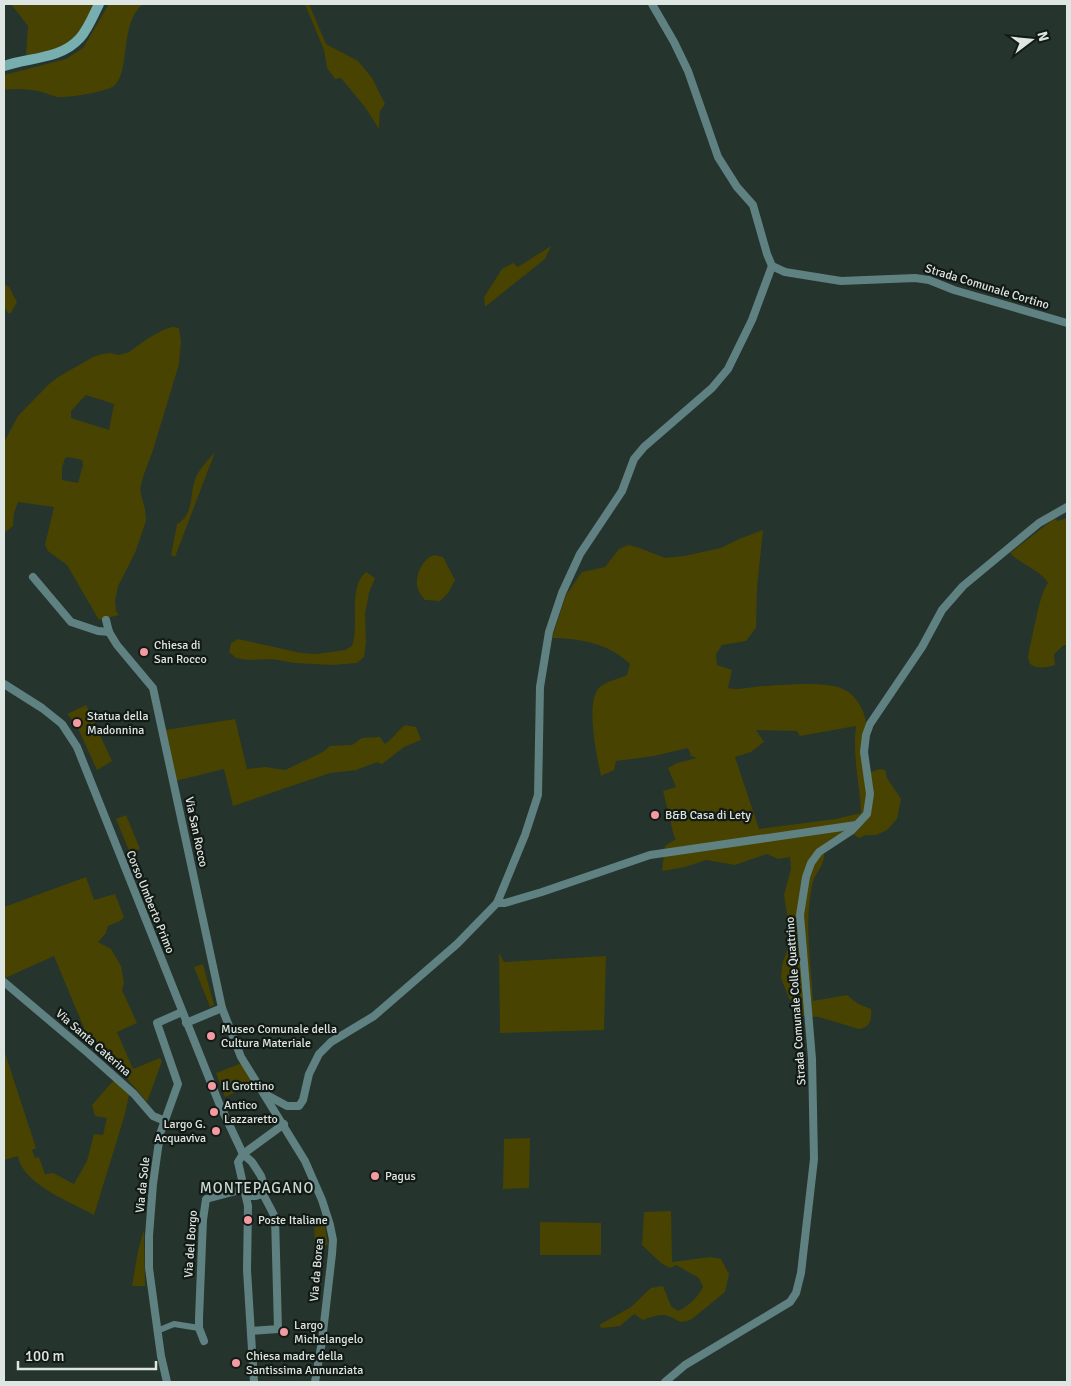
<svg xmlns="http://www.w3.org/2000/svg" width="1071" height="1386" viewBox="0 0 1071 1386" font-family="Signika,sans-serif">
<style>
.green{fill:#484300;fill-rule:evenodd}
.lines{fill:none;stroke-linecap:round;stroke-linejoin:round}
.pedestrian{stroke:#5f8181;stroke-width:6}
.minor{stroke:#5f8181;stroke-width:8}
.secondary{stroke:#77afb0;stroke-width:10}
.poi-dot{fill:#f49aa3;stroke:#131a16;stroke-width:2}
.labels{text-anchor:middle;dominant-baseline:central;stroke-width:4.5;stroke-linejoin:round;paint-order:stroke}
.street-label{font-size:12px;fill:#dde6e2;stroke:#131a16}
.poi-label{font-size:12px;fill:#dde6e2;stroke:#131a16;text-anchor:start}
.quarter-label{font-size:15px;letter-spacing:1px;fill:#c8dad1;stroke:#131a16}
</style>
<rect width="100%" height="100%" fill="#25342d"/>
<!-- green -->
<g class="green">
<polygon points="11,4 95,4 77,35 58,50 26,55 28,26"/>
<path d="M109,4H143C119,23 131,71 114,86C106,92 67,98 57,97C51,96 45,92 38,91C27,89 15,88 4,90V75L66,59L83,48Z"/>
<polygon points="305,4 309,4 326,44 358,61 372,78 385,104 380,111 379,129 365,107 341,78 335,79 327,68 324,50"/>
<polygon points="551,246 545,259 485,307 484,297 502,269 513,263 518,267"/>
<polygon points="4,284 9,287 17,302 11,313 8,313 4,307"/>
<path d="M172,327L179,328L181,341L179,364L153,450L143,477L140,490L145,509L146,521L135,553L118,586L115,601L116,611L119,615L99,620L67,565L48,551L45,545L54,507L18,502L14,513L13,526L4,533V442L18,416L48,385L58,377L93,357L102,354L110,353L119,355L129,352L147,339L163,330ZM86,395L114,404L109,430L71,418V411ZM68,457L82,460L83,465L78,483L62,480V468L65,458Z"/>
<path d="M215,452L175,557L171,555L177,524C195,514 189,493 196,477C201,467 208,460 215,452Z"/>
<path d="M1067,518V645H1064L1054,654L1055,665C1047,668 1037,669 1030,664L1028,658L1029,650C1033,636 1040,591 1048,583C1043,572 1020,564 1010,553L1054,519L1058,521Z"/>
<path d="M763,530L757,588L756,628L746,641L722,645L716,654L717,665L732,670L728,688C739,691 755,686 766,686C787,685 824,681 843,689C856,695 864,709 866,722C867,727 865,732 865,737C866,749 869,760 870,772L880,769L885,770L887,778L901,799L897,819L887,830L876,835H866L859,838L853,834L824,847C826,869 816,868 812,886C804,923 811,963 813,1001L847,995L858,1004L871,1009C872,1019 870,1028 859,1029L819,1017L802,1016L789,998L781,978L782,965L791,938L784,895L791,869L790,857L778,859L767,854L735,865L706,860L685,867L662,871L665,846L676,839L674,836L663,791L676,787L668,768L677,763L697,758L691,756L688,748L654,756L616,761L614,770L601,776C597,757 585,703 599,688C606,681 619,679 627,675L630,664C610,644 579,638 552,638L566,595L582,572L605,567L619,549L628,545L640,548L665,558L684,556L721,548L739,539ZM856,726C852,756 860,784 861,813L836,819L759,829L735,757L751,752L764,742L756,730L797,731L800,736Z"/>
<path d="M434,555L443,557L455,580L448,593L440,601L425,600C422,596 419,593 418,589C414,577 422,559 434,555Z"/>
<path d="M366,572L375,578L369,593L365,614L366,642L364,657L357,663L332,665L295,663L272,659L248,660L236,658L229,652L231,643L238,639L301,653L316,654L345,650L352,646C360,625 347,588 366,572Z"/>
<polygon points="86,705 112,761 97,770 76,724 67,714"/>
<path d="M235,719L247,769L265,767L285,770L323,752L330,746L352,745L362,738L380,737L385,744C393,739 397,731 405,725L416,727L421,740L404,747L382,764L377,762L356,770L330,773L233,806L224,769L175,781L165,730Z"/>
<polygon points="126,815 140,849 130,853 116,819"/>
<polygon points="86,877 94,900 115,894 124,917 120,921 108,926 106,933 98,942 111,949 121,966 124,983 122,990 137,1023 117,1032 133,1069 160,1058 162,1061 147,1102 124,1075 79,1030 84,1028 54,956 5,978 4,975 4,907"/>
<polygon points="499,953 504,962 606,956 604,1030 500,1033"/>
<polygon points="203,964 214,1005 210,1007 194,967"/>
<path d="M4,1050L36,1148L32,1150L35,1158L39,1157L45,1174L53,1173L74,1184L87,1161L94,1134L103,1135L107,1118L95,1116L92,1105L114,1080L129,1095L125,1114L94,1215C71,1202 22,1184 18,1156L4,1160Z"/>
<polygon points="242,1063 255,1083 225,1097 216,1073"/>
<polygon points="530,1138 529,1188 503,1189 504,1139"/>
<path d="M671,1211L672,1262L710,1257L721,1259L729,1274L725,1292L692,1319C679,1325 679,1320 668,1316C660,1313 651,1317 643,1320L634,1314L620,1326L602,1328L599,1325L631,1307L651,1288L663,1286L671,1306L678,1311C689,1306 697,1298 703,1287L699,1278L676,1265L670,1268L661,1263L642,1245L644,1212Z"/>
<polygon points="540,1222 601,1223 601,1255 540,1255"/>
<polygon points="325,1226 328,1245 315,1244 314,1227"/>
<polygon points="144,1230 145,1286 132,1286 138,1251"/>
</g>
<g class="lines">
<!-- pedestrian -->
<polyline class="pedestrian" points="157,1331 174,1324 199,1328"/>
<!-- minor -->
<g class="minor">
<polyline points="652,4 674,42 688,71 718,157 737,187 753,205 767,254 772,266 785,272 841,281 915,278 929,280 954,290 1067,323"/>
<polyline points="33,577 71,622 98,631 109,632"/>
<polyline points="106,620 109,632 117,645 153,688 222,1008 241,1057 305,1161 322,1200 330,1225 333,1240 332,1254 322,1341 315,1382"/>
<polyline points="4,684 42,708 62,724 77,747 219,1103 243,1154 252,1162 261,1176 264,1185 263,1194 256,1196 250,1196 244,1189"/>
<polyline points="497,903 505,903 542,892 650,855 856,825"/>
<polyline points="4,982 88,1053 134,1094 153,1116 165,1121"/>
<polyline points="186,1023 222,1008"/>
<polyline points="265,1094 287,1106 299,1106 303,1100 309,1074 319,1054 331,1042 374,1016 457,944 497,903 525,835 538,795 540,687 549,632 562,593 580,554 622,491 634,459 644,447 712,388 728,369 752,320 772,266"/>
<polyline points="251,1331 278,1329 275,1217 263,1194"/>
<polyline points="204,1341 199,1328 199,1318 203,1220 206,1199 244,1189"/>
<polyline points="167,1382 161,1356 154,1305 149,1268 149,1236 153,1184 160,1134 178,1084 157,1023 182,1012"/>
<polyline points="254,1382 247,1270 248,1206 238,1162 243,1154 284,1124"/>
<polyline points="665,1382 685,1365 790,1302 796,1293 801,1273 814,1159 812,1059 800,915 806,877 811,863 819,852 851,831 867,814 870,794 864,752 866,735 870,724 922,647 942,610 963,586 1039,523 1067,507"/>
</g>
<!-- secondary -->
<path class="secondary" d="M4,66C29,57 60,60 80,38C88,29 94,14 99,4"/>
</g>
<!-- markers -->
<g class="poi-dot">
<circle cx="144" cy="652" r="5"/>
<circle cx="77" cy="723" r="5"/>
<circle cx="655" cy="815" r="5"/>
<circle cx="211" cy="1036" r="5"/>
<circle cx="212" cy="1086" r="5"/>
<circle cx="214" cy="1112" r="5"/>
<circle cx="216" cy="1131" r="5"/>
<circle cx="375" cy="1176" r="5"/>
<circle cx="248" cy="1220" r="5"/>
<circle cx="284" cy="1332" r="5"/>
<circle cx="236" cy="1363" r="5"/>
</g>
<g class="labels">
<!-- street labels -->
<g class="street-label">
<text transform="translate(987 287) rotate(17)">Strada Comunale Cortino</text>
<text transform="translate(196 832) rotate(78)">Via San Rocco</text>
<text transform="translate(150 902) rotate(68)">Corso Umberto Primo</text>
<text transform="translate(796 1001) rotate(-94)">Strada Comunale Colle Quattrino</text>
<text transform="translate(93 1043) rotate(41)">Via Santa Caterina</text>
<text transform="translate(143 1185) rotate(-84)">Via da Sole</text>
<text transform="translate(191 1244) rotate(-86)">Via del Borgo</text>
<text transform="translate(317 1270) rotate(-85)">Via da Borea</text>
</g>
<!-- poi labels -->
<g class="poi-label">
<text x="154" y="645">Chiesa di<tspan x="154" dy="14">San Rocco</tspan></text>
<text x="87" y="716">Statua della<tspan x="87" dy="14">Madonnina</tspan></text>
<text x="665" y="815">B&amp;B Casa di Lety</text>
<text x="221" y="1029">Museo Comunale della<tspan x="221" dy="14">Cultura Materiale</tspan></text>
<text x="222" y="1086">Il Grottino</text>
<text x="224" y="1105">Antico<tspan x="224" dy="14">Lazzaretto</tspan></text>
<text x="206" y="1124" text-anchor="end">Largo G.<tspan x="206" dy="14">Acquaviva</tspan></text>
<text x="385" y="1176">Pagus</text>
<text x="258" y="1220">Poste Italiane</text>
<text x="294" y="1325">Largo<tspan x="294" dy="14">Michelangelo</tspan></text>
<text x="246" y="1356">Chiesa madre della<tspan x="246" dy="14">Santissima Annunziata</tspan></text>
</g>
<!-- quarter labels -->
<g class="quarter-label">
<text x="257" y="1188">MONTEPAGANO</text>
</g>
</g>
<!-- border -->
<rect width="1071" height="1386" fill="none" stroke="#dde6e2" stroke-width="10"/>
<!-- north arrow -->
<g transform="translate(1031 40) rotate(74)" stroke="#131a16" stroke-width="4" paint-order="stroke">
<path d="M0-4L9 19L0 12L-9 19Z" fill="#dde6e2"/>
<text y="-8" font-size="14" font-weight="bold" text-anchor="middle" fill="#dde6e2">N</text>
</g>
<!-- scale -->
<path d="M18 1361v8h138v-8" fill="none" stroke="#dde6e2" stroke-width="2.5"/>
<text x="25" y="1361" font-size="15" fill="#dde6e2" stroke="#131a16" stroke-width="4" paint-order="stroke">100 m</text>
</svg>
